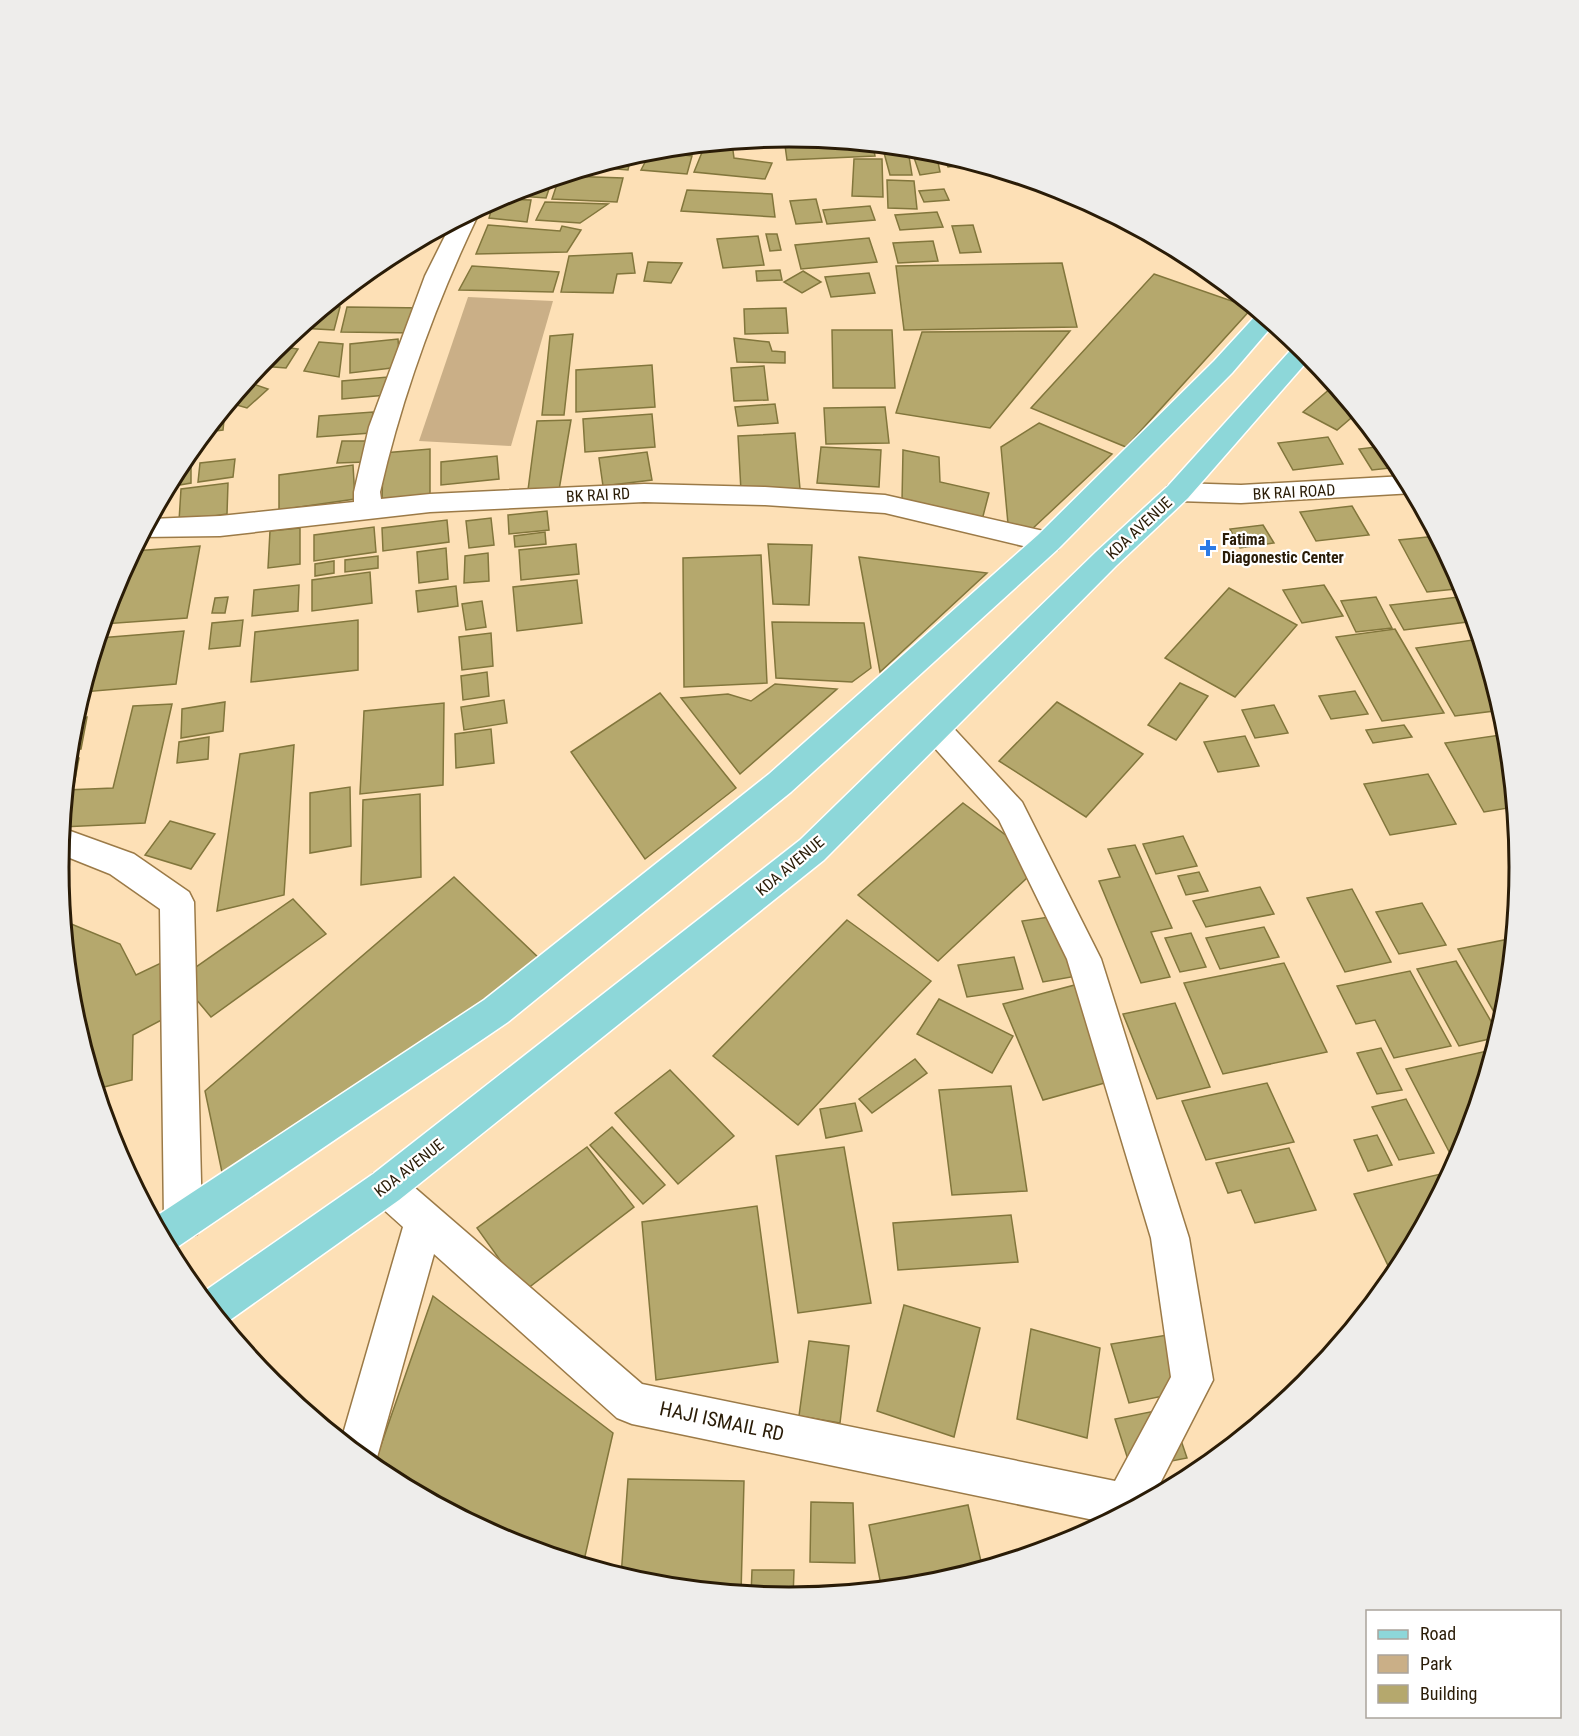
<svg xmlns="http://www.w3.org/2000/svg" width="1579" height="1736" viewBox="0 0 1579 1736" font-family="'Roboto Condensed',sans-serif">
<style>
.green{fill:#caaf87}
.building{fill:#b5a86d;stroke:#82763c;stroke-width:1.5}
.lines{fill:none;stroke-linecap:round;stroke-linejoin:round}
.minor-casing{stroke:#9b7a47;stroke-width:3}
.major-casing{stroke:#fff;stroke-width:3}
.minor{fill:#fff;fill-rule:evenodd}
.major{fill:#8dd7d9;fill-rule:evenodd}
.poi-dot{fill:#2b7ae5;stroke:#fff;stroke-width:2}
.labels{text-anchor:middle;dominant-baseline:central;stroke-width:4.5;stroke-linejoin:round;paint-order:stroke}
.street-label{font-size:16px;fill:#2a1c07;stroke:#fff}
.poi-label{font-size:16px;font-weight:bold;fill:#2a1c07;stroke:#fff;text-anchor:start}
.near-street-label{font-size:20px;fill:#2a1c07;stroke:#fff}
.rim{fill:none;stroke:#2a1c07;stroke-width:3}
</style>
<rect width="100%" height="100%" fill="#fde0b6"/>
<!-- green -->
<polygon class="green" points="468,297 553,301 511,446 419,441"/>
<!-- building -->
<g class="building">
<polygon points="790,137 873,145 875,156 787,160 784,138"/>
<polygon points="732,143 734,158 772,163 765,179 694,172 705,145"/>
<polygon points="883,149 908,150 912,175 890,175"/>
<polygon points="911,149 936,152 940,172 920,175"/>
<polygon points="651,151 692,156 687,174 641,170"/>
<polygon points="943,154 975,164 948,167"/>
<polygon points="631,156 628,170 593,167"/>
<polygon points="854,159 882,159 883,197 852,196"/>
<polygon points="565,176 623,178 617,202 552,199 559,178"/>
<polygon points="552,180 546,198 505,195 510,193"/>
<polygon points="887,180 914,181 917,209 888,208"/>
<polygon points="944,189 949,200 924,202 919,191"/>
<polygon points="687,190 772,194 775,217 681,211"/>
<polygon points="499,199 531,200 527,222 489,218 494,201"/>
<polygon points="816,199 822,222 796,224 790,201"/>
<polygon points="545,202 608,204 580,223 536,220"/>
<polygon points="870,206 875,220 827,224 823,210"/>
<polygon points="937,212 943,227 900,230 895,215"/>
<polygon points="488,225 560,231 562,226 581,230 567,252 476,254"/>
<polygon points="973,225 981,252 960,253 952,226"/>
<polygon points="766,234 777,234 781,250 770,251"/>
<polygon points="758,236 764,265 723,268 717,239"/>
<polygon points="869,238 877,262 801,269 795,245"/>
<polygon points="933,241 938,261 898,263 893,243"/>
<polygon points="632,253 635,273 617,274 613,293 561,292 569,256"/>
<polygon points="648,262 682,263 671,283 644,281"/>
<polygon points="1062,263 1077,327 904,330 896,266"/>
<polygon points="472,266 559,272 553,292 459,290"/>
<polygon points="780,270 782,280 757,281 756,271"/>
<polygon points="803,271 821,282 802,293 784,282"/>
<polygon points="869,273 875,293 831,297 825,277"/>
<polygon points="1154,274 1252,308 1126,447 1031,408"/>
<polygon points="327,306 340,307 334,330 300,328"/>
<polygon points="347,307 426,308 416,333 341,332"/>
<polygon points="786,308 788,333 745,334 744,309"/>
<polygon points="832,330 892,330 895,388 833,388"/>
<polygon points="1070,331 990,428 896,413 922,332"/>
<polygon points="573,334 564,415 542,415 550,336"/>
<polygon points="734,338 769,342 772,351 785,352 785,363 737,362"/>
<polygon points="398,339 400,367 350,373 350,344"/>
<polygon points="319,342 343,344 339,377 304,371"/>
<polygon points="278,346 298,349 286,368 261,366"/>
<polygon points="652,365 655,407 576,412 576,370"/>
<polygon points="764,366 768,400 734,401 731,368"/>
<polygon points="388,377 387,395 342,399 342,381"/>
<polygon points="247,382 268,389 247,408 230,403"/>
<polygon points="1331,388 1341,393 1357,413 1337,430 1303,412"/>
<polygon points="775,404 778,423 738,426 735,407"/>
<polygon points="885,407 889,443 826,444 824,408"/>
<polygon points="225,410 223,430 206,432"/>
<polygon points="373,412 371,433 317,437 319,416"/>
<polygon points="652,414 655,447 585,452 583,419"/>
<polygon points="571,420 559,490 528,490 537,421"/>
<polygon points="1039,423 1112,454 1030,531 1008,524 1001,447"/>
<polygon points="795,433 800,489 741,491 738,436"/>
<polygon points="1328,437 1343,464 1293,470 1278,443"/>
<polygon points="342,441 370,441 365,462 337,463"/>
<polygon points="1384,446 1400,467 1372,470 1359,449"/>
<polygon points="821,447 881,450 879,487 817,483"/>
<polygon points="430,449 430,499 382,503 383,453"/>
<polygon points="903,450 939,457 940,482 989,493 982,520 902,501"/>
<polygon points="647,452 652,480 603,486 599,458"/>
<polygon points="191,456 191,483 168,487 182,462 185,457"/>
<polygon points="497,456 499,479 441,485 441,462"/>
<polygon points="235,459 233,477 198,482 200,463"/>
<polygon points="353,465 355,499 279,510 279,475"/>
<polygon points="228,483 227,514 179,521 181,489"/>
<polygon points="1352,506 1369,535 1316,541 1300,512"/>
<polygon points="547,511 549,530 509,534 508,515"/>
<polygon points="491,518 494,545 469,548 466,521"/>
<polygon points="447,520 449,542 383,551 382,528"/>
<polygon points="1263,525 1274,543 1240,548 1230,529"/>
<polygon points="374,527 376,552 314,561 314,535"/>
<polygon points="300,528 300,564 268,568 270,531"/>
<polygon points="545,532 546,544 515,547 514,536"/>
<polygon points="1437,536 1465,588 1427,592 1399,540"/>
<polygon points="576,544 579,574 521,580 519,550"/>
<polygon points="768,544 812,545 809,605 773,604"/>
<polygon points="200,546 187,618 103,624 114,588 134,551"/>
<polygon points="446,548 448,579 419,583 417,552"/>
<polygon points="488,553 489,581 464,583 465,556"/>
<polygon points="761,555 767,683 684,687 683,558"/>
<polygon points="378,556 378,568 345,572 345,560"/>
<polygon points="859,557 987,573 880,672"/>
<polygon points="334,561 334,573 315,576 315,564"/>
<polygon points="370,572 372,603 312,611 312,580"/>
<polygon points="577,580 582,623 517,631 513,587"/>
<polygon points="299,585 298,611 252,616 254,590"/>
<polygon points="1324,585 1343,616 1302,623 1283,590"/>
<polygon points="456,586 458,606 418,612 416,591"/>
<polygon points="1229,588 1297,625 1235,697 1165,658"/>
<polygon points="1467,596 1475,621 1404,630 1390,605"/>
<polygon points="228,597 225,613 212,613 215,598"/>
<polygon points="1376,597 1392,628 1356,632 1341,601"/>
<polygon points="482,601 486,627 466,630 462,604"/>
<polygon points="243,620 240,646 209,649 212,623"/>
<polygon points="358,620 358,670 251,682 255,632"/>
<polygon points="772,622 864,623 871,668 852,682 776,678"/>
<polygon points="1395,629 1444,713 1382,721 1336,637"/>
<polygon points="184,631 176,684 83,692 99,638"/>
<polygon points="491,633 493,666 462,670 459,637"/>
<polygon points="1480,639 1502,710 1455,716 1416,648"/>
<polygon points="487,672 489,696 463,700 461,676"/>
<polygon points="1180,683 1208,696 1176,740 1148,725"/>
<polygon points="775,684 837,689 740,774 681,698 728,694 751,701"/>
<polygon points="1355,691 1368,714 1331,719 1319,696"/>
<polygon points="660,693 736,788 645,859 571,752"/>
<polygon points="504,700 507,723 464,730 461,707"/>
<polygon points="225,702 223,731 181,738 182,709"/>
<polygon points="1057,702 1143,754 1086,817 999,761"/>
<polygon points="444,703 443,785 360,794 364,711"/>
<polygon points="172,704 145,823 62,827 66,790 113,788 133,706"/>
<polygon points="1274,705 1288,733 1255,738 1242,710"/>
<polygon points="87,717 81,749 70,750 75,718"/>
<polygon points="1404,725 1412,737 1373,743 1366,730"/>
<polygon points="491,729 494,763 456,768 455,734"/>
<polygon points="1507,734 1514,807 1484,812 1445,743"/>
<polygon points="1245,736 1259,766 1218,772 1204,742"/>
<polygon points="209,737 208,759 177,763 179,742"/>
<polygon points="294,745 284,895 217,911 240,754"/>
<polygon points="79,758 74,785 67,786 69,759"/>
<polygon points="1428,774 1456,824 1390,835 1364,784"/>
<polygon points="350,787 351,846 310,853 310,793"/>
<polygon points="420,794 421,877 361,885 363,800"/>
<polygon points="963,803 1043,863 938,961 858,895"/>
<polygon points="170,821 215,834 191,869 145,855"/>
<polygon points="1183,836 1197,866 1156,874 1143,844"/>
<polygon points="1135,845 1172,928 1151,932 1170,977 1141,983 1099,881 1120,877 1108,849"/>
<polygon points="1199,872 1208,891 1186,895 1178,876"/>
<polygon points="454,877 543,962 223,1177 205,1091"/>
<polygon points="1260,887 1274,914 1206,927 1193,901"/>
<polygon points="1352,889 1391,962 1345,972 1307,898"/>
<polygon points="293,899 326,934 211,1017 179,979"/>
<polygon points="1422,903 1446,945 1399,954 1376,912"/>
<polygon points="1056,916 1077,976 1043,982 1022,921"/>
<polygon points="847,920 931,981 798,1125 713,1056"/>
<polygon points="64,921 120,944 136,975 163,962 171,1015 133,1035 132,1080 96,1089 72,1010"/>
<polygon points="1264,927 1279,957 1220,969 1206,938"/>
<polygon points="1191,933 1206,967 1180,972 1165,938"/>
<polygon points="1514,938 1506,1011 1502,1026 1458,949"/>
<polygon points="1014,957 1023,989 967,997 958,965"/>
<polygon points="1456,961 1499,1035 1498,1037 1459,1046 1417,969"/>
<polygon points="1284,963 1327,1052 1223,1074 1184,983"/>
<polygon points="1410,971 1451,1046 1394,1058 1375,1020 1356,1024 1337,986"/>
<polygon points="1086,982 1130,1076 1043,1100 1003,1004"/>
<polygon points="939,999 1013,1036 992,1073 917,1034"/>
<polygon points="1175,1003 1210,1087 1157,1099 1123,1014"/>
<polygon points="1381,1048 1402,1090 1377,1094 1357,1053"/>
<polygon points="1487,1051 1492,1060 1465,1148 1456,1165 1406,1069"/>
<polygon points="915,1059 927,1073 872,1113 859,1099"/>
<polygon points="670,1070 734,1136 678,1184 615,1113"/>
<polygon points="1267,1083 1294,1142 1206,1160 1182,1101"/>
<polygon points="1011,1086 1027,1191 952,1195 939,1090"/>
<polygon points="1406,1099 1434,1153 1399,1160 1372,1107"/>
<polygon points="855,1103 862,1131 826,1138 820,1109"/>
<polygon points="612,1127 665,1185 643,1204 590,1145"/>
<polygon points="1377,1135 1392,1165 1368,1171 1354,1140"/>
<polygon points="587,1147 634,1207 523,1292 477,1228"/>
<polygon points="844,1147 871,1303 798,1313 776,1156"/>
<polygon points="1289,1148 1316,1210 1255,1223 1241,1190 1228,1193 1216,1163"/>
<polygon points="1445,1173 1448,1180 1398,1273 1392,1274 1354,1194"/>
<polygon points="757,1206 778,1362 656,1380 642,1222"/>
<polygon points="1011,1215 1018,1262 898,1270 893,1223"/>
<polygon points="433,1296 613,1433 583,1565 509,1543 383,1476 373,1468"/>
<polygon points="904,1305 980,1328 954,1437 877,1411"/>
<polygon points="1031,1329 1100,1348 1087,1438 1017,1419"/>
<polygon points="1180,1333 1198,1389 1129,1403 1111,1344"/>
<polygon points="809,1341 849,1346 840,1423 799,1416"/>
<polygon points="1170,1408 1187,1458 1131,1469 1115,1419"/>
<polygon points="628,1479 744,1481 741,1594 647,1585 621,1577"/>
<polygon points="811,1502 853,1503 855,1563 810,1562"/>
<polygon points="968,1505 983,1570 932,1585 882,1590 869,1525"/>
<polygon points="752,1570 794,1570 793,1599 751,1595"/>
</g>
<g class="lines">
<!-- minor casing -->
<g class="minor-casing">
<g id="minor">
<path d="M476,211L478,215C436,303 402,396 380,492L381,499L430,494L644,484L765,487L885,495L1048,532L1058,535L1062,542L1058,549L1048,552L885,513L765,505L644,502L430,512L220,536L141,537L151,519L220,516L354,502V492L369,427L425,276L451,224Z"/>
<polygon points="1405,476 1414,493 1241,503 1178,501 1168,498 1165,492 1168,486 1178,483 1241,485"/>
<polygon points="935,716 946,720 1022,802 1101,959 1189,1238 1213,1380 1152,1499 1108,1523 632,1424 617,1418 434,1254 374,1468 341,1441 403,1227 373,1200 367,1187 373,1174 386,1169 399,1174 642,1384 1115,1481 1171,1377 1151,1238 1067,959 999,820 924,736 920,728 924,720"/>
<polygon points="62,828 134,854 189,892 194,902 202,1221 197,1234 183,1240 169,1234 164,1221 160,909 110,874 60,854"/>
</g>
</g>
<!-- major casing -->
<g class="major-casing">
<g id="major">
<polygon points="1259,312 1274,324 1232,373 1058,549 791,792 508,1022 170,1252 152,1219 484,1000 769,774 1038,535 1214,361"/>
<polygon points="1297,343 1311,357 1188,498 1116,566 824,860 399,1200 223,1325 199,1295 373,1174 800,840 1096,552 1168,486"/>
</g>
</g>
<!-- minor -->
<use href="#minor" class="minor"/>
<!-- major -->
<use href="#major" class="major"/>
</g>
<!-- markers -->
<path class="poi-dot" d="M1205 539h6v6h6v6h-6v6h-6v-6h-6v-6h6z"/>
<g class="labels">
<!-- street labels -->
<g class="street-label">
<text transform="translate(1294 492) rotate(-3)">BK RAI ROAD</text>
<text transform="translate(598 495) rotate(-3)">BK RAI RD</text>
<text transform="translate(1139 528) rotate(-43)">KDA AVENUE</text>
<text transform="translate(790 866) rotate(-40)">KDA AVENUE</text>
<text transform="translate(409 1168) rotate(-38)">KDA AVENUE</text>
</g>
<!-- poi labels -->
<g class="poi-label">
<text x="1222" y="539">Fatima<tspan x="1222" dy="18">Diagonestic Center</tspan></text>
</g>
<!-- near-street labels -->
<g class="near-street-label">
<text transform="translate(722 1421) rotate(12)">HAJI ISMAIL RD</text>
</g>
</g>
<!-- crop -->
<path d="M0 0H1579V1736H0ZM69 867a720 720 0 1 1 1440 0a720 720 0 1 1-1440 0Z" fill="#eeedeb" fill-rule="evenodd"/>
<path class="rim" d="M69 867a720 720 0 1 1 1440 0a720 720 0 1 1-1440 0Z"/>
<!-- legend -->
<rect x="1366" y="1610" width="195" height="108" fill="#ffffff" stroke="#aaa49c" stroke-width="1.5"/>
<rect x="1378" y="1630" width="30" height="9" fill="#8dd7d9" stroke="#aaa49c" stroke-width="1.5"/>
<text x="1420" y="1640" font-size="18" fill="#2a1c07">Road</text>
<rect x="1378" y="1655" width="30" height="18" fill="#caaf87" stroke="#aaa49c" stroke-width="1.5"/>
<text x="1420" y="1670" font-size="18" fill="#2a1c07">Park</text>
<rect x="1378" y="1685" width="30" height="18" fill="#b5a86d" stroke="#aaa49c" stroke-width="1.5"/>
<text x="1420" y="1700" font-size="18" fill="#2a1c07">Building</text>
</svg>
